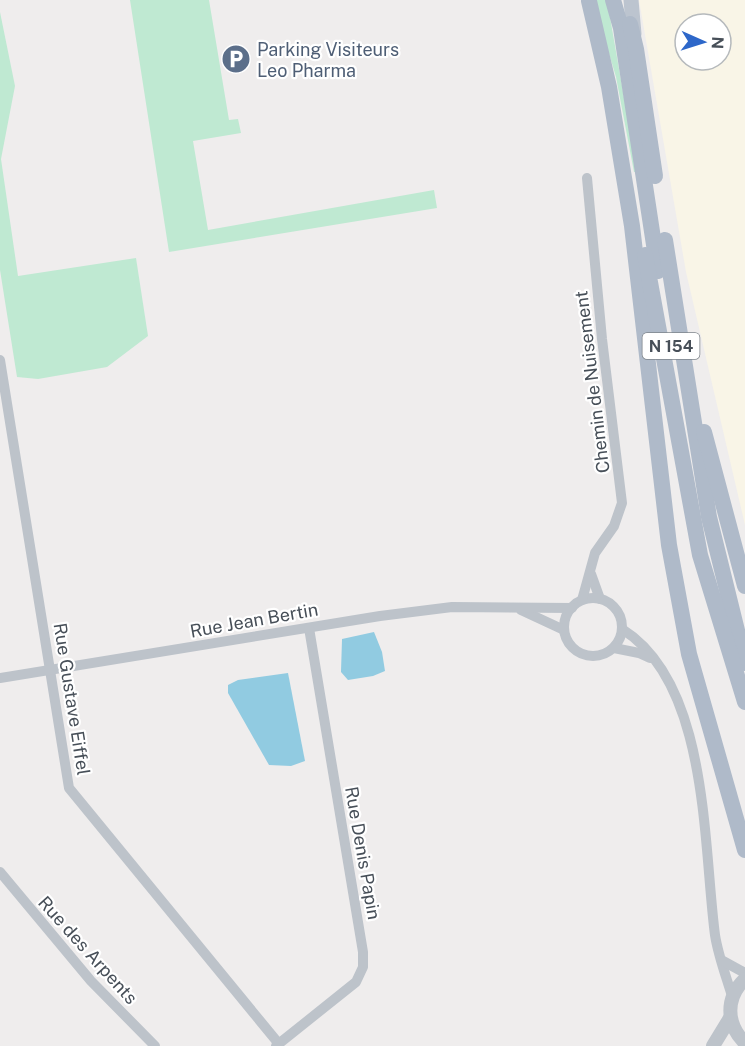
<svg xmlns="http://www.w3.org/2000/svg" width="745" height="1046" viewBox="0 0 745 1046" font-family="'Public Sans',sans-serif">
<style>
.commercial{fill:#f9f5e7;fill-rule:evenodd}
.green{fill:#bfe9d2}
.water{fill:#91cbe1}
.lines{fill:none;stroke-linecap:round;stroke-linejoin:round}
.minor{stroke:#bdc3ca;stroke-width:10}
.tertiary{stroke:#bdc3ca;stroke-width:14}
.secondary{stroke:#bcc4cf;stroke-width:15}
.primary{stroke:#afbac9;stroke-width:16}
.labels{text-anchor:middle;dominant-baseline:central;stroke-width:4.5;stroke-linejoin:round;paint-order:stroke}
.shield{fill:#fff;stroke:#7e848a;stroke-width:1.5}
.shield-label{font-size:16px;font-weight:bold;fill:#474f58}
.service-label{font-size:18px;fill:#4e5e75;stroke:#fff;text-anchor:start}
.street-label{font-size:18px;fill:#474f58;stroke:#fff}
</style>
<rect width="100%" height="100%" fill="#efeded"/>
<!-- commercial -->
<path class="commercial" d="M639,0H745V525L686,272ZM685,24H721V60H685Z"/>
<!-- green -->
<g class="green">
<polygon points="130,0 209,0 229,120 238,119 241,133 193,141 208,230 434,190 437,208 169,252"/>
<polygon points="593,0 607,0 637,172 634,172 616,77"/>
<polygon points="0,12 15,86 1,159 18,276 136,258 148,336 107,367 38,379 17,377 0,270"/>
</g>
<!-- water -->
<g class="water">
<polygon points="374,632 382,652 385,671 373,676 348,680 341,672 342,639"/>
<polygon points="288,673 305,761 291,766 269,765 228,693 228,685 238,680"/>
</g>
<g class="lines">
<!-- minor -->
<g class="minor">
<polyline points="0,360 69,788 279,1044"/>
<polyline points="591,574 600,599"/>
<circle cx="593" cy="627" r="29"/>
<polyline points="582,600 595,553 614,526 622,503 602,339 587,178"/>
<polyline points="521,610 564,630"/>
<path d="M622,629C709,683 703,844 715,935C718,955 726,976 732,996"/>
<polyline points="614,648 639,653 650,658"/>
<polyline points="0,678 380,616 452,607 572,608"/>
<polyline points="0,872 91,981 155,1046"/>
<polyline points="723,961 745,973"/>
<polyline points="276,1046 356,982 363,967 363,952 309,628"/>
</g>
<!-- tertiary -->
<g class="tertiary">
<path d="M745,979C725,998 726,1024 745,1043"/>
<polyline points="713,1046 730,1018"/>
</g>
<!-- secondary -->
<polyline class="secondary" points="631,0 634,34"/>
<!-- primary -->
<g class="primary">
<polyline points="613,0 621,28 658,271"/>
<polyline points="589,1 609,87 632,226 669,545 689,654 745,850"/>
<polyline points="630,24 636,49 655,176"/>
<polyline points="665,240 709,517 745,663"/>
<polyline points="645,255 700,555 745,702"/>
<polyline points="704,432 745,586"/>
</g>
</g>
<!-- icons -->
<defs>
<g id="parking-disc" transform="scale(1.5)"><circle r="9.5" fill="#5c6f8a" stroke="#fff"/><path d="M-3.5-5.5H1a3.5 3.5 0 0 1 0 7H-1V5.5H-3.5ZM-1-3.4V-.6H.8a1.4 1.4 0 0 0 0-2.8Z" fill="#fff"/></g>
</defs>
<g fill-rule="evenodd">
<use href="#parking-disc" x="236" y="59"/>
</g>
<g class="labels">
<!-- shield labels -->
<rect class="shield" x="642.5" y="333" width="57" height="26" rx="4.5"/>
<g class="shield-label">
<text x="671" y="346">N 154</text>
</g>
<!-- service labels -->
<g class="service-label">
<text x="257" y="49">Parking Visiteurs<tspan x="257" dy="21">Leo Pharma</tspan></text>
</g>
<!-- street labels -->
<g class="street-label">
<text transform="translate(592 382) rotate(-97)">Chemin de Nuisement</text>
<text transform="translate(254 620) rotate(-10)">Rue Jean Bertin</text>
<text transform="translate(72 699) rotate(81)">Rue Gustave Eiffel</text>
<text transform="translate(363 853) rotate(80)">Rue Denis Papin</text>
<text transform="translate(88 950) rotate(48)">Rue des Arpents</text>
</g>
</g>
<!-- north arrow -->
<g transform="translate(703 42) rotate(93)"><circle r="28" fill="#ffffff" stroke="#b5b9bc" stroke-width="1.5"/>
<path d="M0-4.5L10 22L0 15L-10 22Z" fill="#2d67c9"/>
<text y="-9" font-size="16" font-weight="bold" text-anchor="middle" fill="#474f58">N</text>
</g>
</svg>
